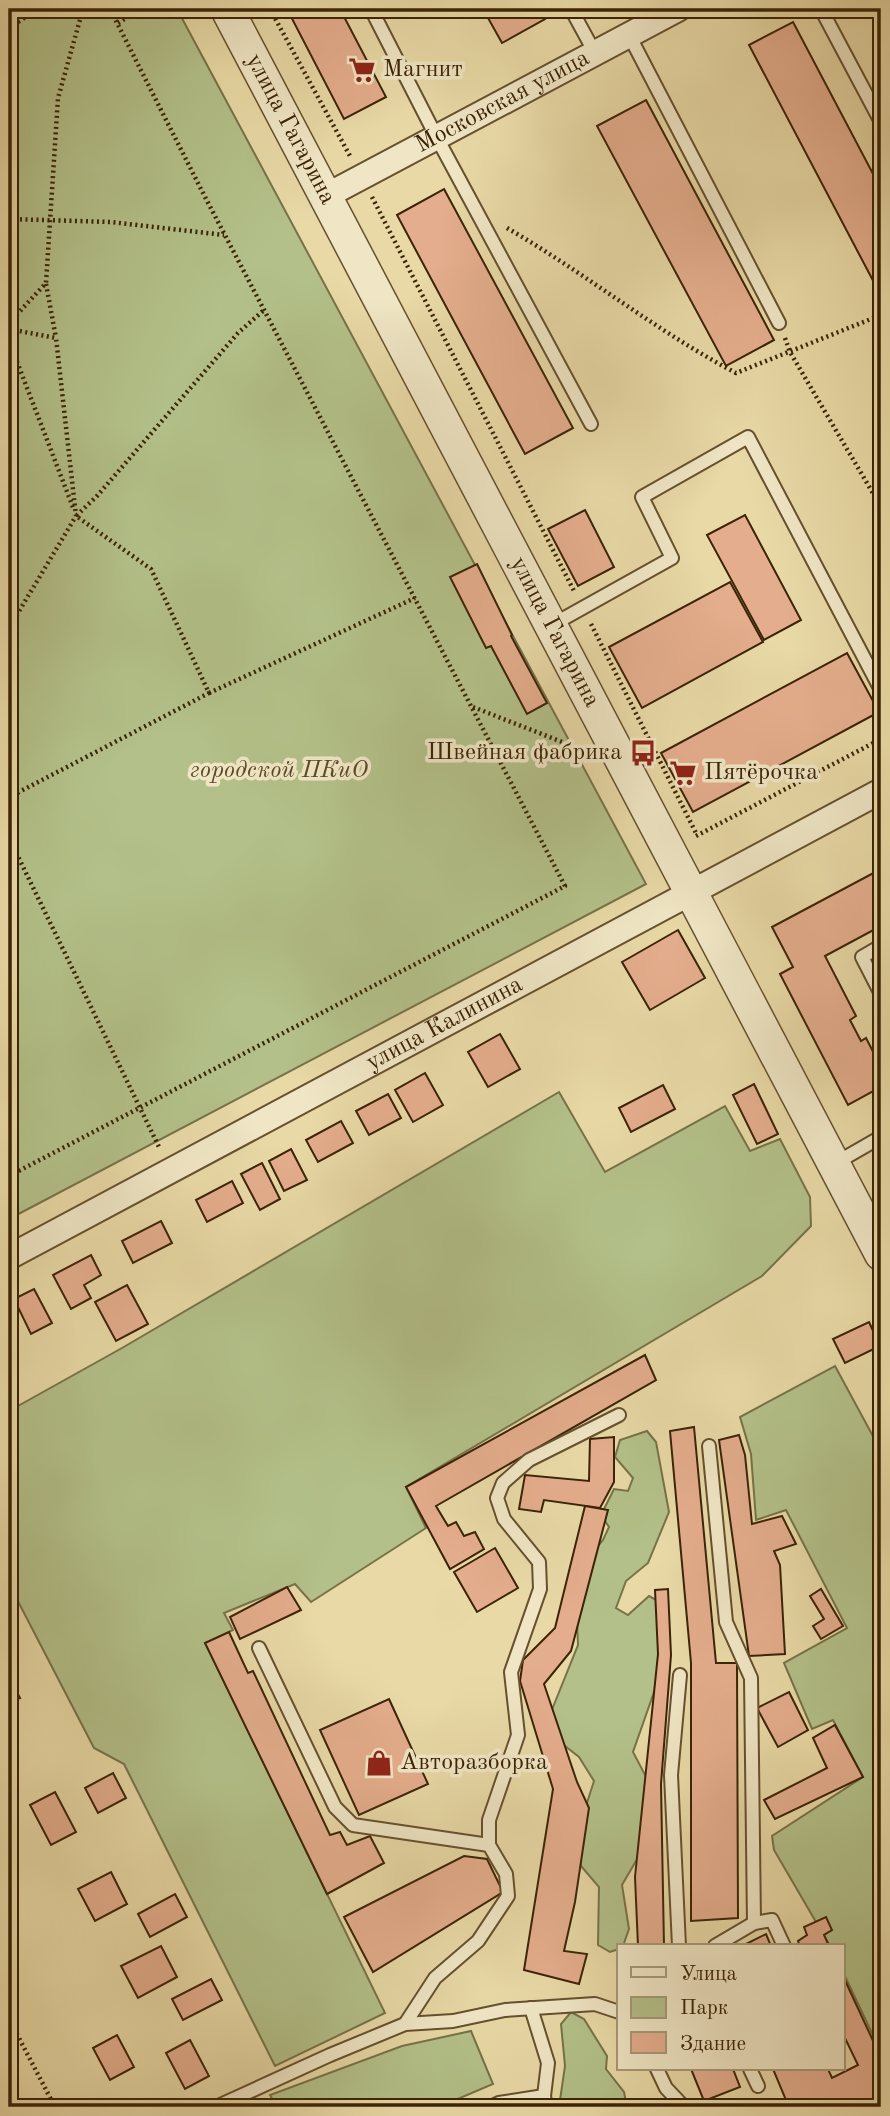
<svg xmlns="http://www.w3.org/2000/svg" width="890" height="2116" viewBox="0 0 890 2116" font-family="'Old Standard TT',serif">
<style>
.green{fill:#b3c089;stroke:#777248;stroke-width:2}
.building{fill:#e4ad8d;stroke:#3b2306;stroke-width:2}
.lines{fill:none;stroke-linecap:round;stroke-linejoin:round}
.service-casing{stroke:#66502e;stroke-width:16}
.minor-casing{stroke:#66502e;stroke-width:28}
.tertiary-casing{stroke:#66502e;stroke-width:35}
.path{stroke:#3b2306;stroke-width:4.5;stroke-dasharray:2 3.5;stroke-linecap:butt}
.service{stroke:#f0e6c5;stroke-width:12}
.minor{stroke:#f0e6c5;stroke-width:24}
.tertiary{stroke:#f0e6c5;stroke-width:32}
.labels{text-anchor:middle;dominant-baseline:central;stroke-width:7;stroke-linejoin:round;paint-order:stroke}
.poi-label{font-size:24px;fill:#3b2306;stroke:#f0e6c5;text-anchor:start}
.street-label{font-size:24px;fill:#3b2306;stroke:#f0e6c5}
.park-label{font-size:24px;font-style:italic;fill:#594a27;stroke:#f0e6c5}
</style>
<rect width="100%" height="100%" fill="#e8d9a6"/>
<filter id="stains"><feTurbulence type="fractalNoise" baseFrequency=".00286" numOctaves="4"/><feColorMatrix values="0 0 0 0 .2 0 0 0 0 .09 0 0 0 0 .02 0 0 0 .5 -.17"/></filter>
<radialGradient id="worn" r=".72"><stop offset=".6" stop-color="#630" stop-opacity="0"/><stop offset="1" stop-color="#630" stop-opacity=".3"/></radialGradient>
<!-- green -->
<g class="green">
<polygon points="9,9 177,9 646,884 9,1219"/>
<polygon points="559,1092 605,1172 725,1106 750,1151 780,1139 810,1197 811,1226 762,1276 406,1487 426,1528 311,1602 295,1584 224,1613 233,1630 205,1643 385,2013 275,2066 124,1764 94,1748 9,1584 9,1411 122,1348"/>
<polygon points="835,1366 881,1451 881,2047 879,2048 843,1972 843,1946 830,1946 774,1850 772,1836 863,1777 833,1720 812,1729 784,1663 847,1628 786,1510 756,1520 751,1454 740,1417"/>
<polygon points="647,1431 656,1442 669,1512 648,1563 626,1581 616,1608 628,1615 649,1596 662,1603 666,1658 633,1752 653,1790 643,1849 622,1885 629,1929 623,1946 619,1946 619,1949 610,1952 598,1945 599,1887 581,1866 576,1837 594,1781 579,1757 556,1739 551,1712 578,1645 575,1574 603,1540 609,1527 601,1515 614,1489 628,1491 633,1478 615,1457 620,1440"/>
<polygon points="571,2012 584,2019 607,2056 606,2069 624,2092 627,2107 559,2107 565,2066 561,2024"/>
<polygon points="471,2031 493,2084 439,2107 277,2107 270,2095 402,2046"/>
</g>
<!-- building -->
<g class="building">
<polygon points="287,9 340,9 386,97 344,119"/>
<polygon points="483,9 540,9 545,19 502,43"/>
<polygon points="793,22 881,189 881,291 879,292 749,45"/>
<polygon points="646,100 774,340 726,366 597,126"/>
<polygon points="444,189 573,428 525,454 397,215"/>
<polygon points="585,510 614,567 578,586 548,529"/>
<polygon points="745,515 801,620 764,640 707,535"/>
<polygon points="477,564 512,635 511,636 547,703 527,714 491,646 486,648 450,577"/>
<polygon points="730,582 763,642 642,708 609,647"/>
<polygon points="847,653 879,712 693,812 661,753"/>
<polygon points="881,869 881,919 879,921 881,926 825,956 856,1016 850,1020 861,1041 866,1038 881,1067 881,1087 848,1105 780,974 793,967 772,927"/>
<polygon points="678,930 705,978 650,1010 622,962"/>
<polygon points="500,1034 520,1069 488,1087 468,1052"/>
<polygon points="425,1073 443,1105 413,1122 395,1090"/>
<polygon points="754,1084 778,1134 757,1144 733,1095"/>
<polygon points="663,1085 675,1109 631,1132 619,1108"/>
<polygon points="388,1094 401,1118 369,1135 356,1111"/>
<polygon points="341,1121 353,1143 318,1162 306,1140"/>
<polygon points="291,1149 307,1180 284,1191 269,1161"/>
<polygon points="262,1163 280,1199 260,1210 241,1174"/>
<polygon points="232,1181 243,1203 207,1222 196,1200"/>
<polygon points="161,1221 172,1243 133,1263 122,1241"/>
<polygon points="91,1255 101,1275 84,1285 91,1298 71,1309 53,1275"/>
<polygon points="127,1285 148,1324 116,1341 95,1302"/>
<polygon points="34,1289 52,1323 31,1334 14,1299"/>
<polygon points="869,1322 880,1346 845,1363 833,1339"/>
<polygon points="9,1332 17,1347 9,1351"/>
<polygon points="645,1355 656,1380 436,1506 448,1526 456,1522 464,1536 475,1532 484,1549 450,1569 406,1487"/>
<polygon points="694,1427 716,1663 737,1663 738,1918 691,1921 691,1663 670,1431"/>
<polygon points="739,1435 745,1455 752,1524 782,1516 796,1544 774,1551 780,1565 785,1654 749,1656 719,1440"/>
<polygon points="614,1437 614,1482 600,1508 544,1500 541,1512 519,1509 525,1475 589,1481 590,1439"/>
<polygon points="585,1506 608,1510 571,1651 544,1684 577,1782 589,1808 575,1902 564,1951 587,1954 579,1984 524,1970 553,1789 520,1681 523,1660 555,1628"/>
<polygon points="495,1548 518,1588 477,1612 454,1572"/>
<polygon points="287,1587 301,1610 240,1639 230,1617"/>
<polygon points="668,1589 671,1655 661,1784 664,1946 638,1946 635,1877 658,1654 655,1590"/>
<polygon points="821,1589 843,1626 821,1639 813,1626 824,1619 810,1596"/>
<polygon points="229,1632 248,1673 253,1671 330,1835 340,1832 347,1845 370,1836 384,1863 327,1894 205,1643"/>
<polygon points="9,1677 20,1698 9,1703"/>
<polygon points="789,1692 808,1730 778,1747 757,1708"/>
<polygon points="389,1699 428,1784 359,1815 320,1730"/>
<polygon points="835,1725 863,1777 775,1819 764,1800 827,1768 813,1738"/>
<polygon points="113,1773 126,1798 98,1813 85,1788"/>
<polygon points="55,1792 76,1832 51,1845 30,1805"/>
<polygon points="464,1856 487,1859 503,1892 373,1972 344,1917"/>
<polygon points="111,1872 127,1904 95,1921 78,1889"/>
<polygon points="175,1894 187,1917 150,1937 138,1914"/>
<polygon points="826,1917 832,1930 824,1935 829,1946 800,1946 798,1941 807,1935 804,1927"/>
<polygon points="766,1934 771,1946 742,1946"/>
<polygon points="161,1946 177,1977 138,1998 121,1966"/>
<polygon points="843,1976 881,2058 881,2107 774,2107 786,2100 773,2069 828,2069 832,2078 858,2065 843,2034"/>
<polygon points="211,1979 222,2000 183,2020 172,1999"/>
<polygon points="117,2035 134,2067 110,2080 93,2048"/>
<polygon points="190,2040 209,2076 185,2089 166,2053"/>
<polygon points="691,2069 733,2069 740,2087 704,2101"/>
</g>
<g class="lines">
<!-- service casing -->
<g class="service-casing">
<g id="service">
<polyline points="371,9 437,138 591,424"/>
<polyline points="571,9 595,53"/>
<polyline points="821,9 881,122"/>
<polyline points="629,35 779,323"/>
<polyline points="552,625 672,558 642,497 748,437 881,690"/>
<polyline points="881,946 862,957 881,994"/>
<polyline points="834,1164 881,1137"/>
<polyline points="709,1446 726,1622 751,1678 754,1923 715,1946"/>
<polyline points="259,1648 335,1807 353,1825 489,1845"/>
<polyline points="754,1923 772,1920 784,1946"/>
<polyline points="679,1946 671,1775 680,1675"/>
<polyline points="531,2008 548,2063 544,2096 546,2107"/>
<polyline points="405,2024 453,2021 505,2010 595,2004 619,2012"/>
<polyline points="657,2069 666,2088 684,2107"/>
<polyline points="750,2069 758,2086"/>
<polyline points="216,2107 330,2055 405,2024 435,1978 478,1941 508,1896 506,1874 489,1845 489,1820 518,1735 511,1672 540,1589 539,1562 504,1519 497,1498 503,1483 529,1460 619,1415"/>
<polyline points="491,2107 499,2103 544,2096"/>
</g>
</g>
<!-- minor casing -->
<g class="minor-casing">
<g id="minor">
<path id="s1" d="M326,196L678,9"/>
<path id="s2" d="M9,1257L881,791"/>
</g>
</g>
<!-- tertiary casing -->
<g class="tertiary-casing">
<g id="tertiary">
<path id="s3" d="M227,9L881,1254"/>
</g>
</g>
<!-- path -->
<g class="path">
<polyline points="270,9 350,156"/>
<polyline points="118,23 141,9"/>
<polyline points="9,28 38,9"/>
<polyline points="372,197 574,591"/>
<polyline points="9,219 111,222 224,235"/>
<path d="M507,228C585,273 656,331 736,373L881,315"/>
<polyline points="46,284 56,338"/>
<polyline points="9,323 46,283 58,98 83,9"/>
<polyline points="9,329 56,338 76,516 9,628"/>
<polyline points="785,338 790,352 881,507"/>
<polyline points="9,341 74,510"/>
<polyline points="591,624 697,835"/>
<polyline points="9,650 11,627"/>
<polyline points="209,693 415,598"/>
<polyline points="473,707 585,751"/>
<polyline points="9,800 19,792 209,693 151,569 76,516 97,496 238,333 264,310"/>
<polyline points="696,836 881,739"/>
<polyline points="9,838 159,1147"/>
<polyline points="9,1176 565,886 204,195 110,9"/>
<polyline points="9,2019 55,2107"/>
</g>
<!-- service -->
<use href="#service" class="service"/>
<!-- minor -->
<use href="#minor" class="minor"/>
<!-- tertiary -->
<use href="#tertiary" class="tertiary"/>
</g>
<!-- icons -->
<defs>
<g id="supermarket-bare" transform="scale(2.1)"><path d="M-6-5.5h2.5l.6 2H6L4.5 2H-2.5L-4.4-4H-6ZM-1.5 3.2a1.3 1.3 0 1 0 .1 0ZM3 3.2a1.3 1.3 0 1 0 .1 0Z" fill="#8f2418" stroke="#f0e6c5" stroke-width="2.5" paint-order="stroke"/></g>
<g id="bus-bare" transform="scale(2.1)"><path d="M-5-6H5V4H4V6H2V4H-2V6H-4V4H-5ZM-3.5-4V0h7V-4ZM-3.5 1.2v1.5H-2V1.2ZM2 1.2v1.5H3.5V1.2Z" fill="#8f2418" stroke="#f0e6c5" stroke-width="2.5" paint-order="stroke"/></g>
<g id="shop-bare" transform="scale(2.1)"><path d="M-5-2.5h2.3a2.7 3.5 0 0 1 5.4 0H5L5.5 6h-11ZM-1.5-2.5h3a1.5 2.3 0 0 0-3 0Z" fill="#8f2418" stroke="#f0e6c5" stroke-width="2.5" paint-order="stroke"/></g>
</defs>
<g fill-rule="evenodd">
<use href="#supermarket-bare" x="362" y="70"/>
<use href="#bus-bare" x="643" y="753"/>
<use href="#supermarket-bare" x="683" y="773"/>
<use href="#shop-bare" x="379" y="1763"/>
</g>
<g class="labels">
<!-- poi labels -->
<g class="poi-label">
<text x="383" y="70">Магнит</text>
<text x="622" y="753" text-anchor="end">Швейная фабрика</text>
<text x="704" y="773">Пятёрочка</text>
<text x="400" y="1763">Авторазборка</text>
</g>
<!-- street labels -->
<g class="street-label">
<text stroke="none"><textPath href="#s1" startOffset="200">Московская улица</textPath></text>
<text stroke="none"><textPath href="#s3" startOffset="136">улица Гагарина</textPath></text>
<text stroke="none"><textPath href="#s3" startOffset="704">улица Гагарина</textPath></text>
<text stroke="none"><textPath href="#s2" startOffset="494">улица Калинина</textPath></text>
</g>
<!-- park labels -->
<g class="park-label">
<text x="279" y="771">городской ПКиО</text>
</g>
</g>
<!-- margin -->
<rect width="890" height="2116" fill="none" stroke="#e8d9a6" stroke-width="35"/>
<rect x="10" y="10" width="869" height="2095" fill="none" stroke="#3b2306" stroke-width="3.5"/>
<rect x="18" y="18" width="855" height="2081" fill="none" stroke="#3b2306" stroke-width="2"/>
<!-- legend -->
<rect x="617" y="1944" width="228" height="126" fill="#f0e6c5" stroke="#a89879" stroke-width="2"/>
<rect x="631" y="1967" width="35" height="10" fill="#f0e6c5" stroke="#a89879" stroke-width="2"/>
<text x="680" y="1980" font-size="21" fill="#3b2306">Улица</text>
<rect x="631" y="1997" width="35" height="21" fill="#b3c089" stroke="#a89879" stroke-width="2"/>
<text x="680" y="2014" font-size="21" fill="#3b2306">Парк</text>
<rect x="631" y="2032" width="35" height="21" fill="#e4ad8d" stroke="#a89879" stroke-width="2"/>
<text x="680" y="2050" font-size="21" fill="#3b2306">Здание</text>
<rect width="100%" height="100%" filter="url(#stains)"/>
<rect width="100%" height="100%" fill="url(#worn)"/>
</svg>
